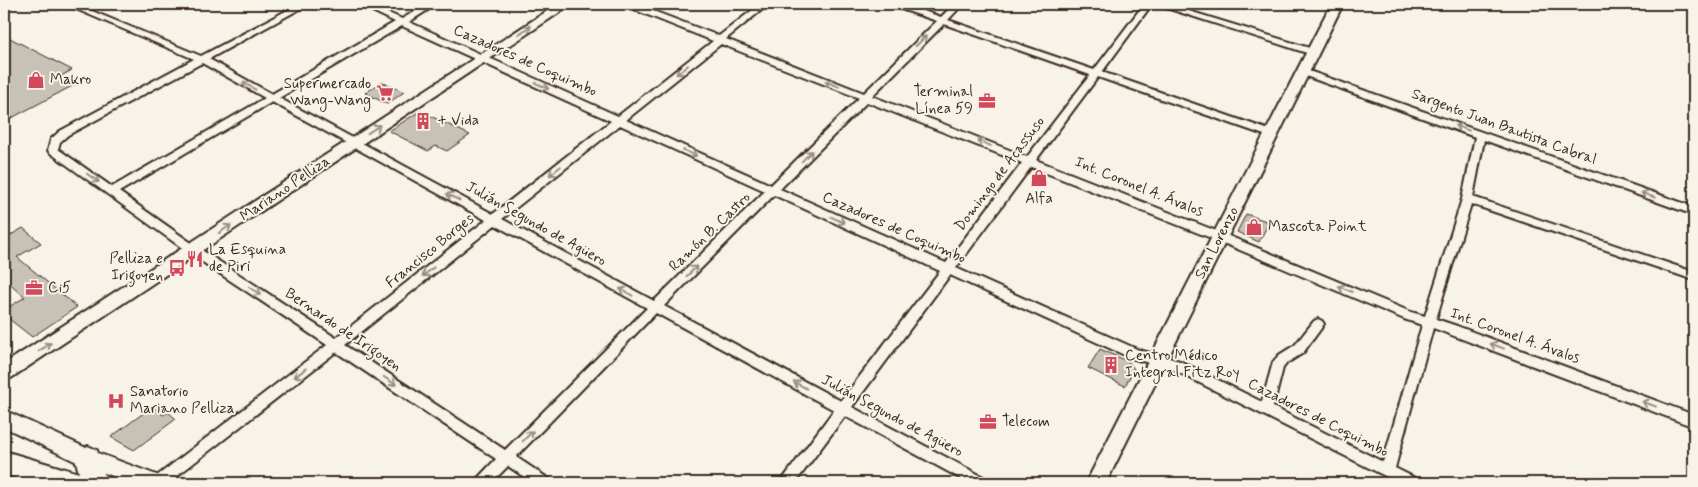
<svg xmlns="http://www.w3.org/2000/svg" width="1698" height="487" viewBox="0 0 1698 487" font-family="Mynerve,sans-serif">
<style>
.building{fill:#c8c1b6;stroke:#3b2a1e}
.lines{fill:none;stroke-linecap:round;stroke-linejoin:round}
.street-casing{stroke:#3b2a1e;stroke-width:4}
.secondary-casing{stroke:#3b2a1e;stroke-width:4}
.highway-casing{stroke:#3b2a1e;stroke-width:4}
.street{fill:#f7f3e8;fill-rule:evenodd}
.secondary{fill:#f7f3e8;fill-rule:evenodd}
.highway{fill:#f7f3e8;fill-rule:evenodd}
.oneway{stroke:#998e83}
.labels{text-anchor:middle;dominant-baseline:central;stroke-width:4;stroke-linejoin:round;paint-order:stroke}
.street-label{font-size:15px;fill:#3b2a1e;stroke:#f7f3e8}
.poi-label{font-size:15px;fill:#3b2a1e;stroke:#f7f3e8;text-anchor:start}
</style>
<rect width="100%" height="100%" fill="#f7f3e8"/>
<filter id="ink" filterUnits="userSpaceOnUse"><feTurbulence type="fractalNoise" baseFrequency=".02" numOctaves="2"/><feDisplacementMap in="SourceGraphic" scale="10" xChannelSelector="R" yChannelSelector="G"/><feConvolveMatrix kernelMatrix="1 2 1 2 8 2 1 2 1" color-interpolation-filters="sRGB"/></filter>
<g filter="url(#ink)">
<!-- building -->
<g class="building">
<polygon points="4,35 72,70 61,76 76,84 4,122"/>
<polygon points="382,82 404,92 387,104 365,93"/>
<polygon points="420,111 470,135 447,151 436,146 428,151 389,131"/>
<polygon points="1246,214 1269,222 1259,242 1237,232"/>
<polygon points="23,228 41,243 17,257 77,307 32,337 4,315 4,310 25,297 4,278 4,239"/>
<polygon points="1100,349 1129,362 1134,369 1125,386 1088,368"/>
<polygon points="153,406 163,415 168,412 176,419 134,450 111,437"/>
</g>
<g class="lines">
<!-- street casing -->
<g class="street-casing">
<g id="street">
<path d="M64,4H75L201,56L299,4H309L209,59L272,94L395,22L358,4H368L402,19L427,4H437L409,22L618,116L713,41L625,6L624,4H635L719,36L760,4H769L726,39L864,93L937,21L892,6L891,4H903L941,17L954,4H963L948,20L1094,70L1144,4H1152L1102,72L1275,132L1276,134L1275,136H1267L1098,77L1036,160L1224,234L1411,312L1425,316L1462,199L1475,137L1300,74V70H1306L1694,207V215L1484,140L1473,197L1694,272V280L1471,204L1436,319L1457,326L1694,415V427L1433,328L1395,468L1417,479L1419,483H1399L1174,370L1131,358L950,275L852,407L987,479L989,483H969L845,416L795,483H780L834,410L656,313L516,457L549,479L551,483H533L508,466L491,483H475L477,479L496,459L336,352L168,483H151L153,479L327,345L189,253L49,152L48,150L51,139L60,131L194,59ZM944,24L1090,75L1027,157L872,96ZM402,26L611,121L493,214L279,98ZM721,44L859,98L771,185L626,120ZM202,63L265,98L112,187L58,149L60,142L68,135ZM272,102L486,220L336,338L197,247L119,192ZM867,102L1022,163L946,263L780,189ZM620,125L765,191L654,301L502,219ZM1031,167L1216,240L1404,319L1422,325L1383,462L1273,407L1283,368L1287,363L1303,353L1322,327L1324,324L1322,321L1318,319L1314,321L1295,345L1279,355L1273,362L1262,402L1180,361L1139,350L956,268ZM774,195L940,271L841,401L664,306ZM495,225L647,308L505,450L345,345Z"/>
<polygon points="1154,4 1166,4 1316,50 1318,52 1316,54 1310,54"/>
</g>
</g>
<!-- secondary casing -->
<g class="secondary-casing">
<g id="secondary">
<polygon points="558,4 572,4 11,378 4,381 4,364"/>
<polygon points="1331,4 1343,4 1106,483 1086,483"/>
<polygon points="4,410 95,452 162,477 165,483 131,483 81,464 4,427"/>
</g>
</g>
<!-- highway casing -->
<g class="highway-casing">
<polygon id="highway" points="88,446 97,450 107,483 33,483 4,475 4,451 79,473 75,458 79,450"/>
</g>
<!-- street -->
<use href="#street" class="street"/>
<!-- secondary -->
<use href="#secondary" class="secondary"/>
<!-- highway -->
<use href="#highway" class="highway"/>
</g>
<!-- one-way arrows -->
<defs><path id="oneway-shaft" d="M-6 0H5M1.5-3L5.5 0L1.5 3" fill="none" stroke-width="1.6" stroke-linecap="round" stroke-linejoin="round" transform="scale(1.25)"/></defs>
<g class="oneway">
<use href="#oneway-shaft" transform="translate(525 30) rotate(-33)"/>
<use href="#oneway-shaft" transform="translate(921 41) rotate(-45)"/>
<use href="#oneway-shaft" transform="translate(682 70) rotate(142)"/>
<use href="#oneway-shaft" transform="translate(832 84) rotate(-159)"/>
<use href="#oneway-shaft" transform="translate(249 86) rotate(-151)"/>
<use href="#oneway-shaft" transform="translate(542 86) rotate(25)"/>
<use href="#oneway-shaft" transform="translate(1462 128) rotate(-160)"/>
<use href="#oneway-shaft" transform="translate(374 129) rotate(-33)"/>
<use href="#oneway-shaft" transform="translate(984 143) rotate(-158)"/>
<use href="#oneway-shaft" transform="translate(690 153) rotate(24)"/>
<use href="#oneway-shaft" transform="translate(807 156) rotate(-46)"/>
<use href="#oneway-shaft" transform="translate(555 171) rotate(141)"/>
<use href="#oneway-shaft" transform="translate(93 178) rotate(35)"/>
<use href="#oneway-shaft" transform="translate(1648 195) rotate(-160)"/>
<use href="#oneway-shaft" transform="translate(453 197) rotate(-152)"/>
<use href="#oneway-shaft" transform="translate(838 220) rotate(25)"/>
<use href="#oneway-shaft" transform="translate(225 229) rotate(-34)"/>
<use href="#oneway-shaft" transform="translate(692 271) rotate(-44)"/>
<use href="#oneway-shaft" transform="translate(428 272) rotate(141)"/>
<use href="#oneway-shaft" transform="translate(1345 289) rotate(-157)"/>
<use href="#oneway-shaft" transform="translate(255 291) rotate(34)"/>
<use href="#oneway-shaft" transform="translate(626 292) rotate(-151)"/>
<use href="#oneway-shaft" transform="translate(1497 346) rotate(-159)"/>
<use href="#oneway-shaft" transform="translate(45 347) rotate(-33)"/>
<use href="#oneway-shaft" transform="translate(300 373) rotate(142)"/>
<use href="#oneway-shaft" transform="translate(390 381) rotate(34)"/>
<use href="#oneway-shaft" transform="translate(800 385) rotate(-152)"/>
<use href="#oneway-shaft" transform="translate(1649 404) rotate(-159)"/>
<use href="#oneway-shaft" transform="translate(528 436) rotate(-45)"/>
</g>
</g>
<!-- icons -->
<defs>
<g id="shop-bare" transform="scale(1.35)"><path d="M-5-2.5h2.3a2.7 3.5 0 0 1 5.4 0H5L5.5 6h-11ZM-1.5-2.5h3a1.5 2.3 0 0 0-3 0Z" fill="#d1495b" stroke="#f7f3e8" stroke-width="2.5" paint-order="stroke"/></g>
<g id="supermarket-bare" transform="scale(1.35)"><path d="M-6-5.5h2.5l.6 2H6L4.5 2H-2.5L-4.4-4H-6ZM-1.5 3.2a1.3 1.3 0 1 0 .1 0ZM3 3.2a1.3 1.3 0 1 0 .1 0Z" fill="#d1495b" stroke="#f7f3e8" stroke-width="2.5" paint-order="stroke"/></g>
<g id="office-bare" transform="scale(1.35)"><path d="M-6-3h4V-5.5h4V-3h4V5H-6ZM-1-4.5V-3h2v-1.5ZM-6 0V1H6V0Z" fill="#d1495b" stroke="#f7f3e8" stroke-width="2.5" paint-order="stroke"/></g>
<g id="building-bare" transform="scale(1.35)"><path d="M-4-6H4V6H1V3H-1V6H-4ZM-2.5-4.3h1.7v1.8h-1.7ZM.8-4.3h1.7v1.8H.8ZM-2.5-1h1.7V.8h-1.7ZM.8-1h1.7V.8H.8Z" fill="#d1495b" stroke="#f7f3e8" stroke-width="2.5" paint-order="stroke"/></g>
<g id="restaurant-bare" transform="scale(1.35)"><path d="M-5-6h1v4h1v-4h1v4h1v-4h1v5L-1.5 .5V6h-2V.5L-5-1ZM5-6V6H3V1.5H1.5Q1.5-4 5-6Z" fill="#d1495b" stroke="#f7f3e8" stroke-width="2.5" paint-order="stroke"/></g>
<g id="bus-bare" transform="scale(1.35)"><path d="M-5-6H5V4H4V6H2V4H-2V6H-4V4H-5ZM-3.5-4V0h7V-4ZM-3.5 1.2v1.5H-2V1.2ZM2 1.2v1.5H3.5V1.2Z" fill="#d1495b" stroke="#f7f3e8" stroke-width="2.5" paint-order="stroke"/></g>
<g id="hospital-bare" transform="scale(1.35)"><path d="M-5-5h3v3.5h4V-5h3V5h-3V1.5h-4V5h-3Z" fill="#d1495b" stroke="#f7f3e8" stroke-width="2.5" paint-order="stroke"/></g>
</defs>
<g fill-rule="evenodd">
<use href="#shop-bare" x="36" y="80"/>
<use href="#supermarket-bare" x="385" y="93"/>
<use href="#office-bare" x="987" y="101"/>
<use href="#building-bare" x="423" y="121"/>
<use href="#shop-bare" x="1039" y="178"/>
<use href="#shop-bare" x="1254" y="227"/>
<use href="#restaurant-bare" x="195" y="259"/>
<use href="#bus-bare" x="177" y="268"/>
<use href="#office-bare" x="34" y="288"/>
<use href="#building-bare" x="1111" y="365"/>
<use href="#hospital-bare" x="116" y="401"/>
<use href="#office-bare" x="988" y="422"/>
</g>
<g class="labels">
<!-- street labels -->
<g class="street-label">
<text transform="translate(525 61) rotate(24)">Cazadores de Coquimbo</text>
<text transform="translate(1504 127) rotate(20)">Sargento Juan Bautista Cabral</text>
<text transform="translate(1000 174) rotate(-53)">Domingo de Acassuso</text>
<text transform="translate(1139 187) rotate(22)">Int. Coronel A. Ávalos</text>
<text transform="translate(285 189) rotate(-34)">Mariano Pelliza</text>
<text transform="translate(536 224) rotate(29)">Julián Segundo de Agüero</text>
<text transform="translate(894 228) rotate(24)">Cazadores de Coquimbo</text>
<text transform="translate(710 232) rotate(-44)">Ramón B. Castro</text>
<text transform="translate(1217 243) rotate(-63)">San Lorenzo</text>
<text transform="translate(430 251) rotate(-39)">Francisco Borges</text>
<text transform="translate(343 330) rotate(34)">Bernardo de Irigoyen</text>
<text transform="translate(1515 336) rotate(20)">Int. Coronel A. Ávalos</text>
<text transform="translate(892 416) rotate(28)">Julián Segundo de Agüero</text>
<text transform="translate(1318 418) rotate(27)">Cazadores de Coquimbo</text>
</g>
<!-- poi labels -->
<g class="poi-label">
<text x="50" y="80">Makro</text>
<text x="371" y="84" text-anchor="end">Supermercado<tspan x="371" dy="17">Wang-Wang</tspan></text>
<text x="973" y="92" text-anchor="end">Terminal<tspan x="973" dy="17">Línea 59</tspan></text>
<text x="437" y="121">+ Vida</text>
<text x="1039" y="199" text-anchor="middle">Alfa</text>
<text x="1268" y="227">Mascota Point</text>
<text x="209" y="250">La Esquina<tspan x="209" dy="17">de Piri</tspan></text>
<text x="163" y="259" text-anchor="end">Pelliza e<tspan x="163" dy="17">Irigoyen</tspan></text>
<text x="48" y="288">Ci5</text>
<text x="1125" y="356">Centro Médico<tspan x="1125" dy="17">Integral Fitz Roy</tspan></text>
<text x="130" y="392">Sanatorio<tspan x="130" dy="17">Mariano Pelliza</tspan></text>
<text x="1002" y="422">Telecom</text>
</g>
</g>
<!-- margin -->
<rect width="1698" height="487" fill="none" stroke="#f7f3e8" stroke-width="20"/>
<rect x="10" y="10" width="1678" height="467" fill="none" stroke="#3b2a1e" stroke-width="2" filter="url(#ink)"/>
</svg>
